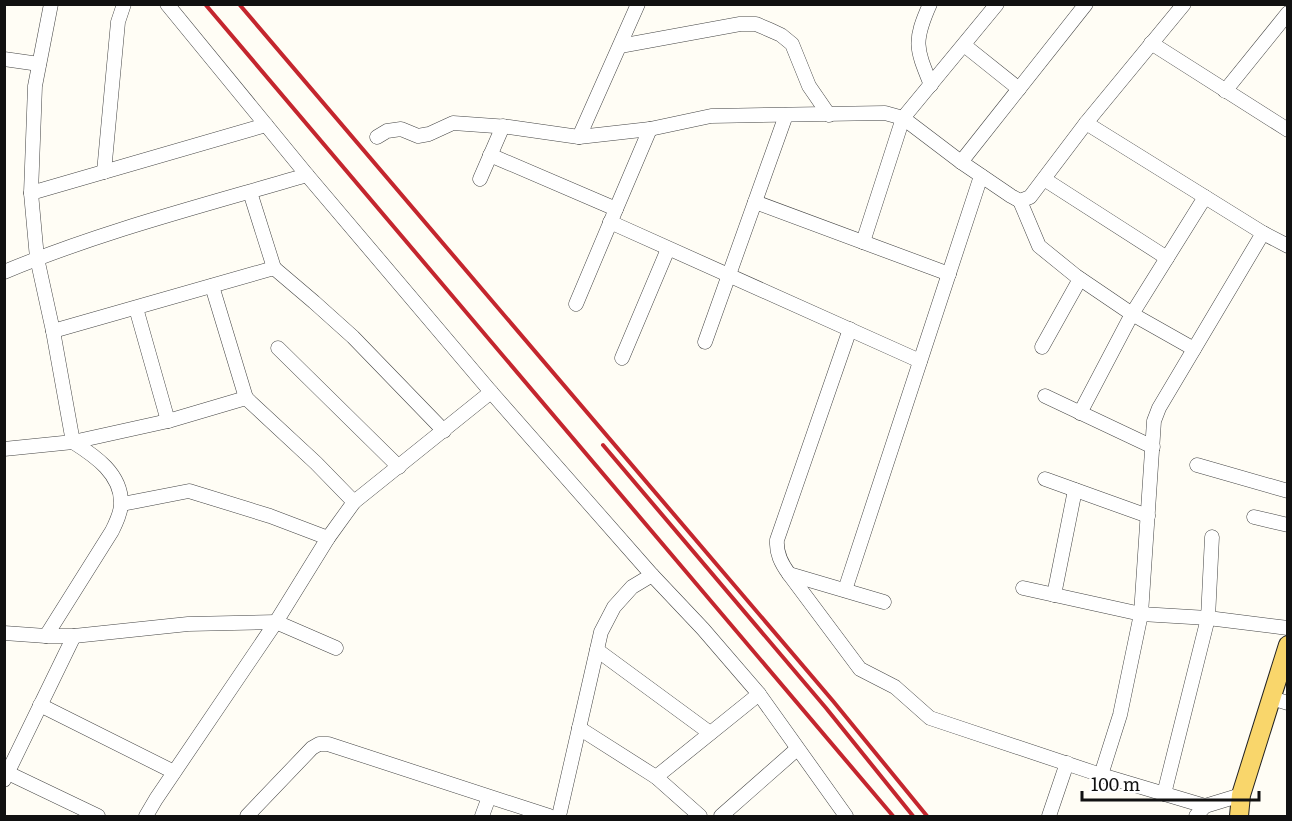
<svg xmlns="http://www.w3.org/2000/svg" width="1292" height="821" viewBox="0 0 1292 821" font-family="Literata,serif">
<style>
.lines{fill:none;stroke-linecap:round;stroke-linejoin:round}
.minor-casing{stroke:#444;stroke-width:15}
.major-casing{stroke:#222;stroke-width:20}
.minor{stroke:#fff;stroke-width:14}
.major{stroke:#f9d66b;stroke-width:18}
.rail{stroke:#c4262e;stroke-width:4}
</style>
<rect width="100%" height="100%" fill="#fffdf5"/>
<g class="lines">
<!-- minor casing -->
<g class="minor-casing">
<g id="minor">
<polyline points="167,4 307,175 491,392 652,575 632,587 614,607 601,632 559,816"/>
<path d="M930,4C913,42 916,48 931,85"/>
<polyline points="1151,43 1288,130"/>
<polyline points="964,45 1019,89"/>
<polyline points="620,46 740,24 756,24 770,30 781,35 792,44 809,86 829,115"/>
<polyline points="4,59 39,64"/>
<polyline points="1225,91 1288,13"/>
<polyline points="1086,123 1263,233 1288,246"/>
<polyline points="377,137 387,131 401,129 418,136 429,134 453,123 509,127 579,137 650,129 711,116 885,113 903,118 961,162 1011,196 1020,201 1030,197 1086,123 1184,4"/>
<polyline points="579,137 638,4"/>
<polyline points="490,155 616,209 576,304"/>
<polyline points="961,162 1086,4"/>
<polyline points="104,172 118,22 124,4"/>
<polyline points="480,179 503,126"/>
<polyline points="1044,179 1167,258"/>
<polyline points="250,192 274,268"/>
<polyline points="31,193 266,125"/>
<polyline points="1020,201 1039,246 1076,276 1132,314 1080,413"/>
<polyline points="755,202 949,274"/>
<polyline points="616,209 650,129"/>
<polyline points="610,222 920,361"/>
<polyline points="863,242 903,118 997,4"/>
<path d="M4,272C102,231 205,205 307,175"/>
<polyline points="212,286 246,398"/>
<polyline points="136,308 168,421"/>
<path d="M850,329L777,540C776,553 781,563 789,574L884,602"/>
<polyline points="53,331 274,268 314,302 353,337 444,431"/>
<polyline points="705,342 786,115"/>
<polyline points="1042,347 1080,279"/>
<polyline points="278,348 399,467"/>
<polyline points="1194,349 1132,314 1205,197"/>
<polyline points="622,358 668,249"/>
<polyline points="1045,396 1153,447"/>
<polyline points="4,449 73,442 168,421 246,398 316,463 354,502"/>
<polyline points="1197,465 1288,491"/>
<polyline points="1045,479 1148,516"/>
<polyline points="122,504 189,491 270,516 328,538"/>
<polyline points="1254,517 1288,525"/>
<polyline points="789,574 860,669 895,687 930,718 1101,775 1205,806"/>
<polyline points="652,575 703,629 759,694 846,816"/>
<polyline points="1023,588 1141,614 1208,618 1288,628"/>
<polyline points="845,590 981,176"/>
<polyline points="1054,595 1075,490"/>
<polyline points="4,633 46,636 74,636 188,624 276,622 336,648"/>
<path d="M46,636L112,531C116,523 121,513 121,504C122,474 95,456 73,442L53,331L37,258L31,193L35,86L51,4"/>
<polyline points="597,650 710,733"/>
<polyline points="1271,698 1288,703"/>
<polyline points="40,705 174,772"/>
<polyline points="579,728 656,777 759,694"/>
<polyline points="8,773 98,816"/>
<polyline points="1101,775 1120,715 1141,614 1154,421 1159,408 1263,233"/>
<polyline points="656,777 700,816"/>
<polyline points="4,780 74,636"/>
<polyline points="1164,794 1208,618 1212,537"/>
<polyline points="146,816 156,799 276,622 328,538 354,502 491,392"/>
<polyline points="247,816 312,748 319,744 328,744 549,816"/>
<polyline points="482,816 489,797"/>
<polyline points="721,816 797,749"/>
<polyline points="1049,816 1067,763"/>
<polyline points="1196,816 1205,806 1241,795"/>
</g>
</g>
<!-- major casing -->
<g class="major-casing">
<polyline id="major" points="1239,816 1241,795 1288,645"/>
</g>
<!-- minor -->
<use href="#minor" class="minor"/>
<!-- major -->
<use href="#major" class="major"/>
<!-- rail -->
<g class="rail">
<polyline points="205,4 893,816"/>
<polyline points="239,4 833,701 927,816"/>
<polyline points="603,445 826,708 913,816"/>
</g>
</g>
<!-- border -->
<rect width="1292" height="821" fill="none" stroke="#111111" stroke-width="12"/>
<!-- scale -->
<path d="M1082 791v9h177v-9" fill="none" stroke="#111111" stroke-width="3"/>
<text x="1091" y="791" font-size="18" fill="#111111" stroke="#ffffff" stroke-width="4.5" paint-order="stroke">100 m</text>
</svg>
